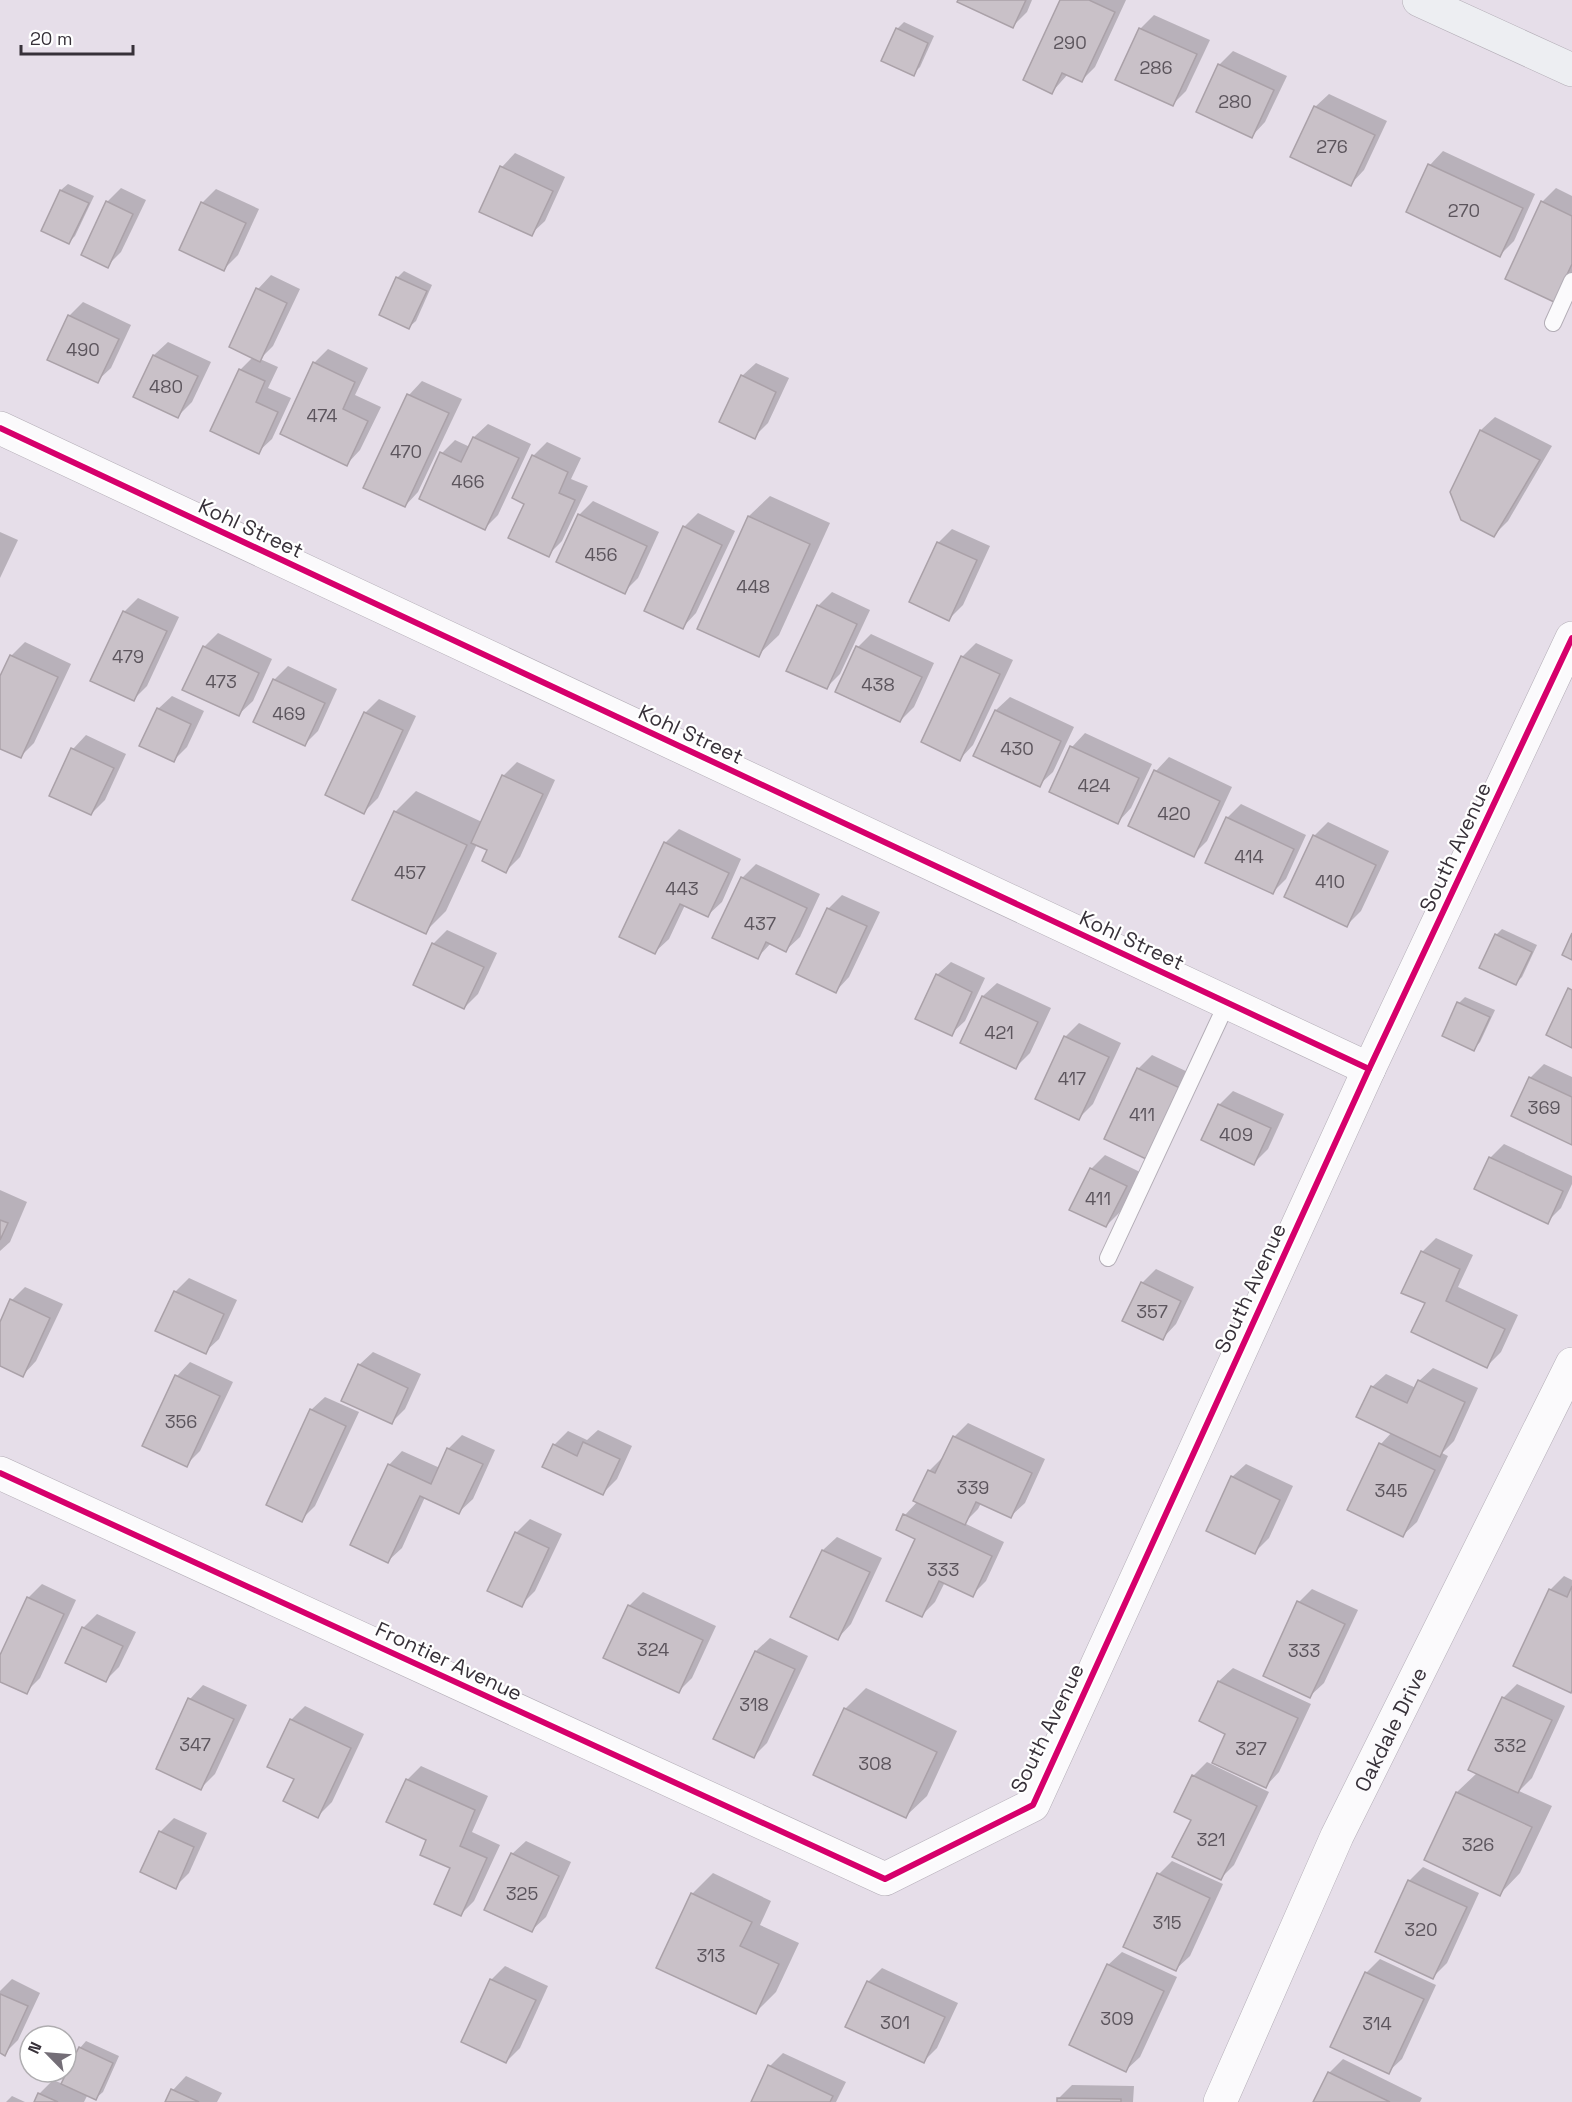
<svg xmlns="http://www.w3.org/2000/svg" width="1572" height="2102" viewBox="0 0 1572 2102" font-family="'Space Grotesk',sans-serif">
<style>
.shadow{fill:#0003}
.building{fill:#c9c1c8;stroke:#aaa1a8;stroke-width:1.5}
.lines{fill:none;stroke-linecap:round;stroke-linejoin:round}
.lane-casing{stroke:#b3adb6;stroke-width:18}
.street-casing{stroke:#b3adb6;stroke-width:34}
.secondary-casing{stroke:#b3adb6;stroke-width:34}
.lane{stroke:#fbfafc;stroke-width:16}
.street{stroke:#fbfafc;stroke-width:33}
.secondary{stroke:#edeef2;stroke-width:33}
.cycleway-casing{stroke:#fff;stroke-width:10}
.cycleway{stroke:#d6006c;stroke-width:6}
.labels{text-anchor:middle;dominant-baseline:central;stroke-width:4.5;stroke-linejoin:round;paint-order:stroke}
.number-label{font-size:18px;fill:#5c555d}
.street-label{font-size:21px;fill:#373139;stroke:#fff}
</style>
<rect width="100%" height="100%" fill="#e6dee9"/>
<!-- shadow -->
<g class="shadow">
<polygon points="959,0 1032,0 1027,12 1013,26"/>
<polygon points="1061,0 1126,0 1095,67 1082,80 1068,74 1052,92"/>
<polygon points="1154,15 1210,40 1186,91 1172,105 1117,79 1141,28"/>
<polygon points="904,22 934,36 920,67 913,74 883,60 897,29"/>
<polygon points="1233,51 1287,76 1265,122 1252,136 1219,65"/>
<polygon points="1329,94 1387,121 1364,170 1351,184 1315,107"/>
<polygon points="1443,151 1535,194 1514,241 1500,255 1408,212 1430,165"/>
<polygon points="515,153 565,177 545,221 531,234 502,167"/>
<polygon points="68,184 94,196 75,236 69,242 43,230 61,190"/>
<polygon points="121,188 146,200 121,252 107,266 107,202"/>
<polygon points="1556,188 1572,196 1572,277 1554,300 1542,202"/>
<polygon points="216,189 259,209 238,255 224,269 202,203"/>
<polygon points="404,271 432,285 416,321 409,327 397,278"/>
<polygon points="271,275 300,289 273,346 260,359 278,367 268,388 291,398 272,439 258,452 240,370 253,357 258,289"/>
<polygon points="83,302 131,325 111,368 97,381 69,316"/>
<polygon points="168,342 211,362 192,402 178,416 135,396 154,355"/>
<polygon points="328,349 368,368 355,395 381,407 360,450 347,464 314,363"/>
<polygon points="756,363 789,378 768,423 754,437 742,376"/>
<polygon points="422,381 462,399 418,492 405,506 365,487 409,395"/>
<polygon points="1495,417 1552,446 1508,521 1494,535 1452,492 1481,430"/>
<polygon points="488,424 531,444 498,515 485,528 442,453 455,440 470,447 474,437"/>
<polygon points="547,442 581,458 571,479 588,486 562,541 548,555 526,503 533,456"/>
<polygon points="770,496 830,523 779,635 758,655 699,628 749,516"/>
<polygon points="593,501 659,532 638,578 624,592 579,515"/>
<polygon points="698,513 735,531 696,613 683,627 684,527"/>
<polygon points="952,529 990,546 963,605 949,619 911,602 939,542"/>
<polygon points="0,532 18,540 0,578"/>
<polygon points="832,592 870,610 840,674 826,688 818,606"/>
<polygon points="138,598 179,617 147,686 133,700 92,681 124,612"/>
<polygon points="218,633 272,659 253,701 239,714 204,647"/>
<polygon points="871,634 934,663 914,707 900,721 858,647"/>
<polygon points="25,642 71,664 34,743 20,757 0,747 0,680 11,656"/>
<polygon points="976,643 1013,660 973,745 960,759 962,657"/>
<polygon points="288,666 337,689 318,731 304,745 274,680"/>
<polygon points="172,696 204,711 187,747 173,761 158,709"/>
<polygon points="1010,697 1074,727 1053,772 1039,785 975,755 996,710"/>
<polygon points="379,699 416,716 378,798 364,812 365,713"/>
<polygon points="1085,733 1152,764 1131,808 1118,822 1072,747"/>
<polygon points="86,735 126,754 105,800 91,814 73,749"/>
<polygon points="1169,757 1232,787 1207,841 1193,855 1156,771"/>
<polygon points="517,762 555,780 520,857 506,871 489,850 477,844 446,911 425,932 395,812 416,791 482,822 503,776"/>
<polygon points="1241,804 1306,835 1286,879 1272,893 1227,818"/>
<polygon points="1328,822 1389,851 1361,911 1347,925 1314,836"/>
<polygon points="679,829 741,859 722,902 708,915 685,905 669,939 655,952 665,843"/>
<polygon points="756,864 820,894 800,937 786,950 771,943 758,957 742,878"/>
<polygon points="842,895 880,912 849,977 836,991 798,973 828,909"/>
<polygon points="1502,929 1537,945 1522,977 1516,983 1496,935"/>
<polygon points="447,930 497,953 478,994 464,1008 433,944"/>
<polygon points="951,962 985,978 965,1021 951,1034 937,975"/>
<polygon points="997,983 1051,1008 1030,1053 1016,1067 962,1042 983,996"/>
<polygon points="1465,997 1495,1010 1480,1042 1474,1049 1459,1003"/>
<polygon points="1079,1023 1121,1043 1093,1104 1079,1118 1065,1037"/>
<polygon points="1152,1055 1192,1074 1146,1157 1138,1069"/>
<polygon points="1544,1064 1572,1077 1572,1143 1530,1078"/>
<polygon points="1233,1091 1284,1114 1268,1149 1254,1163 1203,1139 1219,1105"/>
<polygon points="1504,1144 1572,1176 1572,1184 1561,1208 1547,1222 1490,1158"/>
<polygon points="1105,1155 1140,1172 1120,1212 1106,1226 1091,1169"/>
<polygon points="0,1190 27,1202 10,1242 0,1251"/>
<polygon points="1436,1238 1473,1255 1458,1287 1518,1315 1501,1352 1487,1366 1427,1303 1422,1252"/>
<polygon points="1156,1269 1194,1287 1176,1324 1163,1338 1142,1283"/>
<polygon points="189,1278 237,1300 219,1339 205,1352 175,1292"/>
<polygon points="25,1287 63,1304 36,1361 23,1375 0,1364 0,1325 12,1300"/>
<polygon points="373,1352 421,1374 405,1409 391,1423 359,1365"/>
<polygon points="190,1362 233,1382 200,1451 186,1465 144,1445 177,1376"/>
<polygon points="1433,1368 1478,1388 1454,1441 1442,1453 1448,1456 1417,1522 1403,1535 1381,1444 1392,1432 1372,1387 1386,1374 1416,1388 1419,1381"/>
<polygon points="325,1397 359,1412 315,1506 301,1520 311,1410"/>
<polygon points="968,1423 1045,1459 1025,1503 1011,1516 981,1503 978,1509 964,1523 1004,1542 986,1581 972,1595 945,1582 935,1602 921,1616 917,1538 905,1515 918,1501 929,1471 943,1457 944,1458 954,1437"/>
<polygon points="598,1430 632,1446 617,1479 603,1493 554,1445 568,1431 587,1440"/>
<polygon points="462,1435 495,1450 473,1499 459,1512 425,1497 402,1548 388,1561 389,1465 402,1451 440,1468 448,1449"/>
<polygon points="1246,1464 1293,1486 1269,1538 1255,1552 1232,1477"/>
<polygon points="530,1519 562,1534 535,1591 521,1605 516,1533"/>
<polygon points="837,1537 882,1558 851,1624 838,1638 792,1617 823,1550"/>
<polygon points="1564,1576 1572,1580 1572,1689 1515,1665 1550,1590"/>
<polygon points="42,1584 76,1600 40,1678 26,1692 0,1680 0,1659 28,1598"/>
<polygon points="1312,1589 1358,1610 1324,1683 1310,1696 1299,1602"/>
<polygon points="643,1592 716,1626 692,1678 678,1692 629,1606"/>
<polygon points="97,1614 136,1632 119,1667 106,1680 83,1628"/>
<polygon points="770,1638 808,1656 767,1743 754,1756 715,1739 756,1651"/>
<polygon points="1233,1668 1311,1704 1279,1772 1266,1786 1227,1733 1201,1721 1219,1681"/>
<polygon points="1517,1684 1565,1706 1532,1778 1519,1791 1552,1806 1520,1873 1500,1894 1426,1859 1457,1792 1477,1773 1503,1698"/>
<polygon points="203,1685 247,1705 215,1774 201,1788 190,1699"/>
<polygon points="866,1688 957,1731 927,1796 906,1816 845,1709"/>
<polygon points="305,1706 364,1734 332,1802 318,1816 296,1779 291,1720"/>
<polygon points="1207,1762 1269,1792 1234,1865 1220,1879 1193,1819 1193,1776"/>
<polygon points="421,1766 488,1796 472,1832 500,1845 474,1901 461,1914 452,1867 428,1839 407,1780"/>
<polygon points="174,1818 207,1833 189,1873 175,1887 160,1832"/>
<polygon points="526,1841 571,1862 546,1917 532,1930 512,1854"/>
<polygon points="1172,1861 1223,1884 1190,1956 1176,1969 1159,1874"/>
<polygon points="1423,1867 1479,1893 1447,1963 1433,1977 1409,1881"/>
<polygon points="713,1873 771,1901 760,1925 799,1943 776,1992 756,2012 692,1894"/>
<polygon points="1122,1952 1177,1977 1140,2057 1126,2070 1108,1965"/>
<polygon points="1380,1959 1436,1985 1402,2059 1388,2072 1366,1973"/>
<polygon points="505,1966 548,1986 520,2048 506,2062 491,1980"/>
<polygon points="882,1968 958,2003 937,2048 923,2062 868,1982"/>
<polygon points="12,1979 40,1993 18,2040 4,2054 0,2052 0,1991"/>
<polygon points="86,2041 119,2056 103,2092 96,2098 88,2094 84,2102 35,2102 39,2094 53,2080 63,2084 80,2048"/>
<polygon points="783,2053 846,2082 836,2102 753,2102 770,2066"/>
<polygon points="1343,2059 1422,2098 1420,2102 1315,2102 1329,2073"/>
<polygon points="186,2076 222,2093 217,2102 167,2102 173,2090"/>
<polygon points="1072,2085 1134,2086 1133,2102 1058,2102 1058,2099"/>
<polygon points="12,2096 25,2102 6,2102"/>
</g>
<!-- building -->
<g class="building">
<polygon points="958,0 1026,0 1013,28 957,2"/>
<polygon points="1060,0 1089,0 1115,12 1082,82 1062,73 1052,94 1023,80"/>
<polygon points="896,28 928,43 914,76 881,61"/>
<polygon points="1139,28 1197,54 1173,106 1115,80"/>
<polygon points="1218,64 1274,90 1252,138 1196,112"/>
<polygon points="1314,106 1375,135 1351,186 1290,157"/>
<polygon points="1428,164 1523,208 1500,257 1406,212"/>
<polygon points="500,166 553,191 532,236 479,212"/>
<polygon points="60,190 89,203 69,244 41,231"/>
<polygon points="106,201 133,214 108,268 81,255"/>
<polygon points="1541,201 1572,216 1572,264 1554,302 1505,279"/>
<polygon points="201,202 246,223 224,271 179,250"/>
<polygon points="396,277 427,291 409,329 379,315"/>
<polygon points="256,288 287,303 260,362 229,347"/>
<polygon points="68,315 119,339 98,383 47,360"/>
<polygon points="153,355 198,376 178,418 133,397"/>
<polygon points="313,362 355,382 343,409 368,421 347,466 280,434"/>
<polygon points="239,369 265,381 256,402 278,412 259,454 210,431"/>
<polygon points="741,375 776,392 755,439 719,422"/>
<polygon points="407,394 449,413 405,507 363,488"/>
<polygon points="1480,430 1540,460 1494,537 1461,520 1450,492"/>
<polygon points="473,437 519,458 485,530 419,499 440,452 461,462"/>
<polygon points="532,455 568,472 559,493 575,500 549,557 508,538 524,504 512,498"/>
<polygon points="578,514 647,546 625,594 556,562"/>
<polygon points="748,516 810,544 759,657 697,629"/>
<polygon points="683,526 722,545 683,629 644,611"/>
<polygon points="937,542 977,560 949,621 909,602"/>
<polygon points="817,605 857,624 827,689 786,671"/>
<polygon points="123,611 167,631 134,701 90,681"/>
<polygon points="203,646 259,673 239,716 182,690"/>
<polygon points="856,646 922,677 900,722 835,692"/>
<polygon points="10,655 58,677 21,758 0,749 0,676"/>
<polygon points="961,656 1000,674 960,761 921,742"/>
<polygon points="273,679 325,703 305,746 253,722"/>
<polygon points="157,708 191,724 174,762 139,746"/>
<polygon points="995,710 1061,741 1040,787 973,756"/>
<polygon points="364,712 403,730 364,814 325,795"/>
<polygon points="1070,746 1139,778 1118,824 1049,792"/>
<polygon points="71,748 114,768 91,815 49,796"/>
<polygon points="1154,770 1220,801 1194,857 1128,826"/>
<polygon points="502,775 543,794 506,873 482,861 487,850 471,843"/>
<polygon points="394,811 467,845 426,934 352,900"/>
<polygon points="1226,817 1294,849 1273,894 1205,863"/>
<polygon points="1313,835 1376,865 1347,927 1284,897"/>
<polygon points="664,842 729,873 708,917 680,904 655,954 619,937"/>
<polygon points="741,877 807,908 786,952 766,942 758,959 712,938"/>
<polygon points="827,908 867,926 836,993 796,974"/>
<polygon points="1572,933 1572,960 1562,955"/>
<polygon points="1495,934 1532,952 1516,985 1479,968"/>
<polygon points="432,943 484,967 464,1009 413,985"/>
<polygon points="936,974 972,992 952,1036 915,1019"/>
<polygon points="1568,988 1572,990 1572,1048 1546,1035"/>
<polygon points="982,996 1038,1022 1016,1069 960,1043"/>
<polygon points="1457,1002 1490,1017 1474,1051 1442,1036"/>
<polygon points="1064,1036 1109,1057 1079,1120 1035,1099"/>
<polygon points="1137,1068 1180,1088 1146,1159 1104,1139"/>
<polygon points="1529,1077 1572,1097 1572,1145 1511,1116"/>
<polygon points="1218,1104 1271,1128 1254,1165 1201,1140"/>
<polygon points="1489,1157 1563,1191 1548,1224 1474,1189"/>
<polygon points="1090,1168 1127,1186 1106,1227 1069,1210"/>
<polygon points="0,1220 8,1223 0,1240"/>
<polygon points="1421,1251 1460,1269 1446,1301 1505,1329 1487,1368 1411,1332 1425,1303 1401,1293"/>
<polygon points="1141,1282 1181,1301 1163,1340 1122,1321"/>
<polygon points="174,1291 224,1314 206,1354 155,1331"/>
<polygon points="10,1299 50,1318 23,1377 0,1366 0,1322"/>
<polygon points="358,1364 408,1388 392,1424 341,1401"/>
<polygon points="175,1375 220,1396 187,1467 142,1446"/>
<polygon points="1418,1380 1465,1402 1440,1457 1356,1417 1371,1386 1407,1403"/>
<polygon points="310,1409 346,1426 302,1522 266,1505"/>
<polygon points="953,1436 1032,1473 1011,1518 976,1502 965,1525 913,1501 928,1470 935,1473"/>
<polygon points="583,1442 620,1459 603,1495 542,1467 553,1444 577,1456"/>
<polygon points="1379,1443 1435,1470 1403,1537 1347,1510"/>
<polygon points="447,1448 483,1464 459,1514 420,1496 388,1563 350,1545 388,1464 431,1484"/>
<polygon points="1231,1476 1280,1500 1255,1554 1206,1531"/>
<polygon points="903,1514 992,1556 973,1597 939,1581 922,1617 886,1601 915,1539 896,1530"/>
<polygon points="515,1532 549,1548 522,1607 487,1591"/>
<polygon points="822,1550 870,1572 838,1640 790,1617"/>
<polygon points="1572,1586 1572,1690 1571,1693 1513,1666 1549,1589 1567,1597"/>
<polygon points="27,1597 64,1614 27,1694 0,1682 0,1655"/>
<polygon points="1297,1601 1345,1624 1310,1698 1263,1676"/>
<polygon points="628,1605 703,1640 679,1693 603,1658"/>
<polygon points="82,1627 123,1646 106,1682 65,1663"/>
<polygon points="755,1651 795,1669 754,1758 713,1739"/>
<polygon points="1218,1681 1298,1718 1266,1788 1212,1763 1225,1734 1199,1721"/>
<polygon points="1502,1697 1552,1720 1518,1793 1468,1770"/>
<polygon points="188,1698 234,1719 201,1790 156,1769"/>
<polygon points="844,1708 937,1752 906,1818 813,1775"/>
<polygon points="290,1719 351,1748 318,1818 283,1801 294,1779 267,1767"/>
<polygon points="1192,1775 1257,1806 1221,1880 1172,1857 1191,1820 1174,1812"/>
<polygon points="406,1779 475,1810 460,1846 487,1858 461,1916 434,1904 450,1868 420,1855 426,1840 386,1822"/>
<polygon points="1456,1792 1532,1827 1500,1896 1424,1860"/>
<polygon points="159,1831 194,1847 176,1889 140,1872"/>
<polygon points="511,1853 559,1876 532,1932 484,1910"/>
<polygon points="1157,1873 1210,1898 1176,1971 1123,1947"/>
<polygon points="1408,1880 1467,1907 1433,1979 1375,1952"/>
<polygon points="691,1893 752,1922 740,1946 779,1964 756,2014 656,1968"/>
<polygon points="1107,1964 1164,1991 1126,2072 1069,2045"/>
<polygon points="1365,1972 1424,1999 1389,2074 1330,2047"/>
<polygon points="490,1979 536,2000 506,2063 461,2042"/>
<polygon points="867,1981 945,2017 924,2063 845,2027"/>
<polygon points="0,1994 28,2006 5,2056 0,2053"/>
<polygon points="79,2047 113,2063 96,2100 61,2084"/>
<polygon points="768,2065 833,2096 830,2102 751,2102"/>
<polygon points="1328,2072 1390,2102 1313,2102"/>
<polygon points="171,2089 199,2102 165,2102"/>
<polygon points="38,2093 58,2102 34,2102"/>
<polygon points="1057,2098 1121,2099 1121,2102 1057,2102"/>
</g>
<g class="lines">
<!-- lane casing -->
<g class="lane-casing">
<g id="lane">
<polyline points="1553,323 1572,281"/>
<polyline points="1108,1258 1227,1003"/>
</g>
</g>
<!-- street casing -->
<g class="street-casing">
<g id="street">
<polyline points="0,428 1369,1069"/>
<polyline points="0,1473 885,1879 1033,1805 1369,1069 1572,638"/>
<path id="s1" d="M1220,2102L1337,1836L1572,1364"/>
</g>
</g>
<!-- secondary casing -->
<g class="secondary-casing">
<polyline id="secondary" points="1419,0 1572,70"/>
</g>
<!-- lane -->
<use href="#lane" class="lane"/>
<!-- street -->
<use href="#street" class="street"/>
<!-- secondary -->
<use href="#secondary" class="secondary"/>
<!-- cycleway casing -->
<g class="cycleway-casing">
<g id="cycleway">
<polyline points="0,428 1369,1069"/>
<polyline points="0,1473 885,1879 1033,1805 1369,1069 1572,638"/>
</g>
</g>
<!-- cycleway -->
<use href="#cycleway" class="cycleway"/>
</g>
<g class="labels">
<!-- number labels -->
<g class="number-label">
<text x="1070" y="42">290</text>
<text x="1156" y="67">286</text>
<text x="1235" y="101">280</text>
<text x="1332" y="146">276</text>
<text x="1464" y="210">270</text>
<text x="83" y="349">490</text>
<text x="166" y="386">480</text>
<text x="322" y="415">474</text>
<text x="406" y="451">470</text>
<text x="468" y="481">466</text>
<text x="601" y="554">456</text>
<text x="753" y="586">448</text>
<text x="128" y="656">479</text>
<text x="221" y="681">473</text>
<text x="878" y="684">438</text>
<text x="289" y="713">469</text>
<text x="1017" y="748">430</text>
<text x="1094" y="785">424</text>
<text x="1174" y="813">420</text>
<text x="1249" y="856">414</text>
<text x="410" y="872">457</text>
<text x="1330" y="881">410</text>
<text x="682" y="888">443</text>
<text x="760" y="923">437</text>
<text x="999" y="1032">421</text>
<text x="1072" y="1078">417</text>
<text x="1544" y="1107">369</text>
<text x="1142" y="1114">411</text>
<text x="1236" y="1134">409</text>
<text x="1098" y="1198">411</text>
<text x="1152" y="1311">357</text>
<text x="181" y="1421">356</text>
<text x="973" y="1487">339</text>
<text x="1391" y="1490">345</text>
<text x="943" y="1569">333</text>
<text x="653" y="1649">324</text>
<text x="1304" y="1650">333</text>
<text x="754" y="1704">318</text>
<text x="195" y="1744">347</text>
<text x="1510" y="1745">332</text>
<text x="1251" y="1748">327</text>
<text x="875" y="1763">308</text>
<text x="1211" y="1839">321</text>
<text x="1478" y="1844">326</text>
<text x="522" y="1893">325</text>
<text x="1167" y="1922">315</text>
<text x="1421" y="1929">320</text>
<text x="711" y="1955">313</text>
<text x="1117" y="2018">309</text>
<text x="895" y="2022">301</text>
<text x="1377" y="2023">314</text>
</g>
<!-- street labels -->
<g class="street-label">
<text transform="translate(251 528) rotate(25)">Kohl Street</text>
<text transform="translate(691 734) rotate(25)">Kohl Street</text>
<text transform="translate(1455 847) rotate(-65)">South Avenue</text>
<text transform="translate(1132 940) rotate(25)">Kohl Street</text>
<text transform="translate(1250 1288) rotate(-65)">South Avenue</text>
<text transform="translate(449 1661) rotate(25)">Frontier Avenue</text>
<text transform="translate(1047 1728) rotate(-64)">South Avenue</text>
<text stroke="none"><textPath href="#s1" startOffset="410">Oakdale Drive</textPath></text>
</g>
</g>
<!-- north arrow -->
<g transform="translate(48 2054) rotate(295)"><circle r="28" fill="#ffffff" stroke="#afadb0" stroke-width="1.5"/>
<path d="M0-4.5L10 22L0 15L-10 22Z" fill="#746e77"/>
<text y="-9" font-size="16" font-weight="bold" text-anchor="middle" fill="#373139">N</text>
</g>
<!-- scale -->
<path d="M21 45v9h112v-9" fill="none" stroke="#373139" stroke-width="3"/>
<text x="30" y="45" font-size="18" fill="#373139" stroke="#ffffff" stroke-width="4.5" paint-order="stroke">20 m</text>
</svg>
